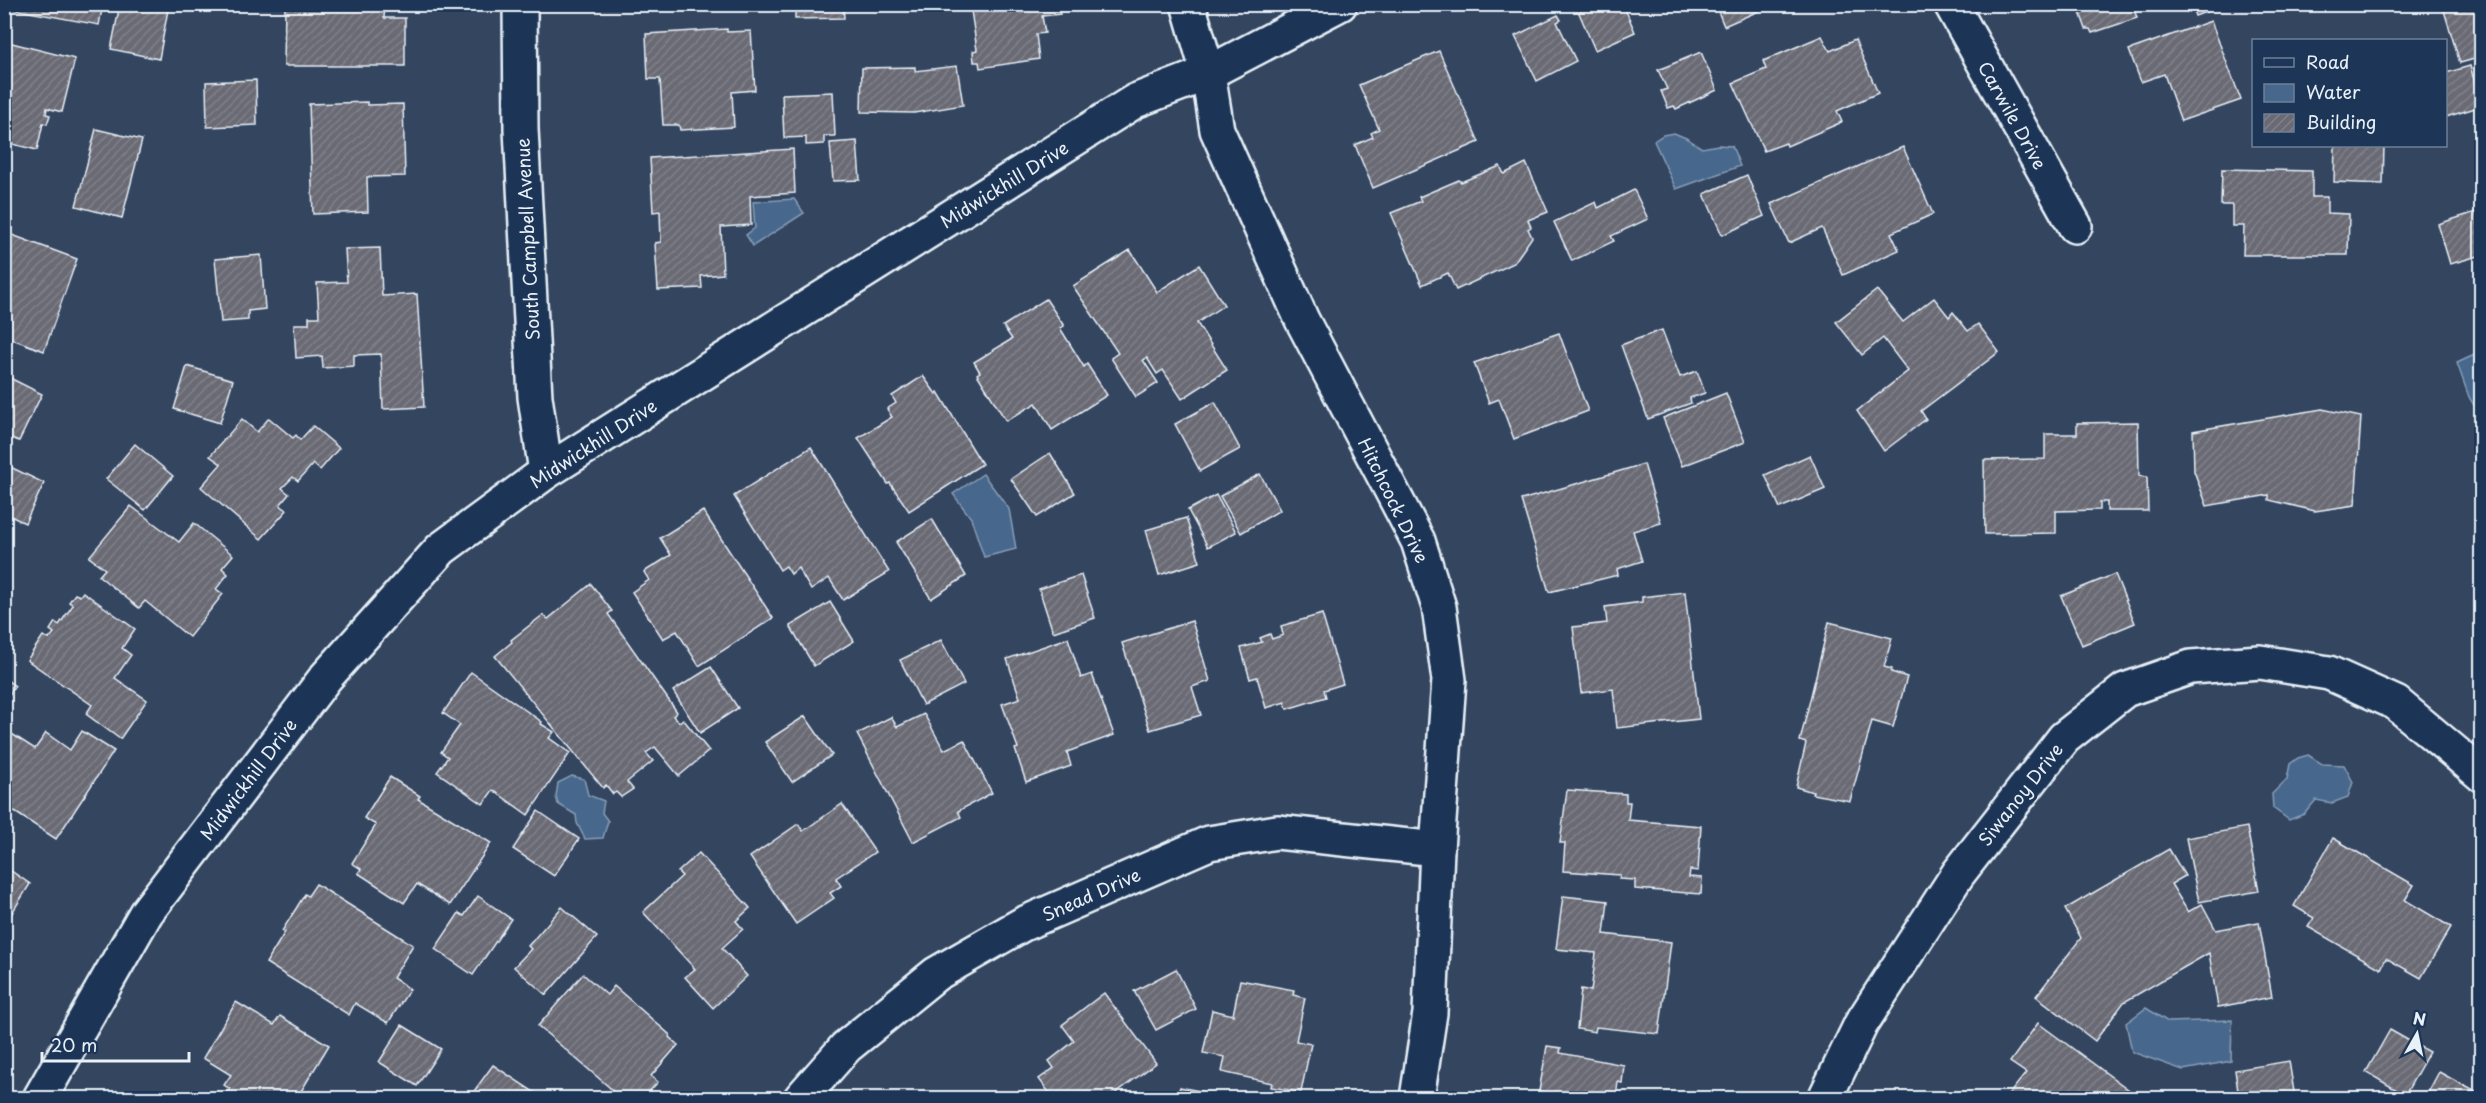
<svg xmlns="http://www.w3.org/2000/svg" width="2486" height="1103" viewBox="0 0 2486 1103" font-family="'Playpen Sans',sans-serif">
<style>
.water{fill:#47678c;stroke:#879eb7;stroke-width:1.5}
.building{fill:url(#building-hatch);stroke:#e8f1f8;stroke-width:1.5}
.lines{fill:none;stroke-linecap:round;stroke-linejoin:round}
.street-casing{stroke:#e8f1f8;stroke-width:38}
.street{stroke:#1d3557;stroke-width:33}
.labels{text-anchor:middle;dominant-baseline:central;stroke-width:6;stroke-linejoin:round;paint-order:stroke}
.street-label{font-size:18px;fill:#e8f1f8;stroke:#1d3557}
</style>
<defs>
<pattern id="building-hatch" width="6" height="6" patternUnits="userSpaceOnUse" patternTransform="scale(1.5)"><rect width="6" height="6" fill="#6b6a74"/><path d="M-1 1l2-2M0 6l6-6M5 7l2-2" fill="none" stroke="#808089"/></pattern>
</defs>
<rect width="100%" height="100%" fill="#344560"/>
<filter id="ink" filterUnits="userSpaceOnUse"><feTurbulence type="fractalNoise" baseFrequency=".0167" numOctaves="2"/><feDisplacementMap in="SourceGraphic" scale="12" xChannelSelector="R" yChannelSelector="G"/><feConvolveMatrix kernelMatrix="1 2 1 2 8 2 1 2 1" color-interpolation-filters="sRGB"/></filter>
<g filter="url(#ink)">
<!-- water -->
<g class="water">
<polygon points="1674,133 1686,138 1702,148 1718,145 1732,146 1740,166 1676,189 1654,141 1663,135"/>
<polygon points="794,199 804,213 753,246 746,235 755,228 753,202"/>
<polygon points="2481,352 2481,417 2469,397 2457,363"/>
<polygon points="983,474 1009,509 1016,549 984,557 971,518 953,494"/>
<polygon points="2308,755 2322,764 2344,765 2353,782 2348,797 2332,803 2316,800 2304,814 2289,820 2273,808 2272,794 2287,779 2290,764 2298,758"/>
<polygon points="572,776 584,779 588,795 604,801 602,813 608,821 603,838 585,839 577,823 576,815 558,804 556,797 558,783"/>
<polygon points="2146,1008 2168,1022 2232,1020 2231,1061 2183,1070 2132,1052 2126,1023"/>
</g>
<!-- building -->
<g class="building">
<polygon points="8,4 103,4 99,25 7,8"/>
<polygon points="120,4 169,4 159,59 111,49"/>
<polygon points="285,4 385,4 384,18 405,18 405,66 284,66"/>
<polygon points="795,4 843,4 844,18 795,19"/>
<polygon points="970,4 1058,4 1060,14 1042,16 1045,33 1036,34 1039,59 980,68 979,62 974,62 973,51 977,50"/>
<polygon points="1581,4 1623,4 1635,32 1595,50 1576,6"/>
<polygon points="1715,4 1775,4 1724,26"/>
<polygon points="2077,4 2147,4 2135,12 2137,18 2092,33 2090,29 2086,29"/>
<polygon points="2191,4 2227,4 2195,16"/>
<polygon points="2442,4 2482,4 2482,57 2460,63"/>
<polygon points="1558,15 1561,20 1557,22 1576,61 1537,81 1515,36"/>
<polygon points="2211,21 2241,100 2181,121 2164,74 2141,82 2129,50"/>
<polygon points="727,29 727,32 751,31 755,90 732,92 734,127 680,130 679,125 663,125 660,79 648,79 646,34"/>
<polygon points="1822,36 1830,51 1855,40 1878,93 1837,111 1842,122 1787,146 1786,143 1764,151 1733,83 1766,69 1763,61"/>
<polygon points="4,41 75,59 62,112 47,108 46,114 50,115 47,124 43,123 37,150 4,142"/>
<polygon points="1439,51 1479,142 1373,188 1355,145 1373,137 1371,133 1379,129 1359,85"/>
<polygon points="1701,52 1717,90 1676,109 1674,106 1668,108 1661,91 1667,89 1658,70"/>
<polygon points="957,66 963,105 914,113 861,112 862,68 915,67 915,71"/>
<polygon points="2470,66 2482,106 2446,117 2446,73"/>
<polygon points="256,80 257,125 207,127 206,82"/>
<polygon points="833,92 835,136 824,136 824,144 806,145 806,137 784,138 782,94"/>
<polygon points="367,102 367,105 403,104 405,176 367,177 368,212 313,214 309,104"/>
<polygon points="96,129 142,140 122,218 76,206"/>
<polygon points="857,141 860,180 833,181 830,143"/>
<polygon points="2335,146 2384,146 2383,184 2334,182"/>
<polygon points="1903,147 1933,214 1891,233 1899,250 1843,275 1822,228 1789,243 1771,204"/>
<polygon points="793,149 795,193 750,196 751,225 721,227 723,274 701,276 702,288 658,290 655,243 661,242 660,211 653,212 650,158"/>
<polygon points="1526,163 1548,212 1528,220 1531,227 1528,229 1532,237 1514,263 1456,290 1448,273 1422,285 1391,213 1421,201 1419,197 1459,180 1461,182 1500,166 1504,174"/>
<polygon points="2222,169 2312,171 2312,197 2327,197 2327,213 2349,214 2348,255 2243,255 2244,226 2232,226 2232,205 2221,205"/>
<polygon points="1747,175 1764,216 1722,235 1704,194"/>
<polygon points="1634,190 1648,219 1611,236 1614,241 1572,261 1554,222 1596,202 1598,208"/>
<polygon points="2476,212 2482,230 2482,255 2450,264 2438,224"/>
<polygon points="4,232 77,259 44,351 4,336"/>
<polygon points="380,248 382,296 417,294 424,407 383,409 381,354 354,355 354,366 323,368 322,356 296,358 294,324 309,324 309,317 319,317 317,283 347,282 345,249"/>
<polygon points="1130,250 1157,292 1199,265 1224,305 1197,323 1227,370 1182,399 1163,370 1157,374 1147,358 1143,360 1158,383 1136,397 1111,358 1118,353 1073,286"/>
<polygon points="261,255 265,309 248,311 248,320 221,322 215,259"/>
<polygon points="1877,290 1903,322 1934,298 1949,317 1953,312 1968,331 1978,324 1999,352 1921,411 1926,419 1884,451 1857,411 1908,371 1883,338 1862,355 1836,322"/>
<polygon points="1046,299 1064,326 1060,328 1084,367 1087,364 1107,395 1052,430 1036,403 1006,421 977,374 980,372 974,362 1012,339 1003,326"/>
<polygon points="1662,330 1680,377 1697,371 1705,393 1690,398 1691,403 1648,419 1621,345"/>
<polygon points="1559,333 1588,411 1514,439 1499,399 1489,403 1474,363"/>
<polygon points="187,366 233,380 220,423 174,409"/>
<polygon points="4,375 42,394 19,441 4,435"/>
<polygon points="923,376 936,394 938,392 982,464 909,511 890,483 888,484 858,438 892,417 887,409 896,403 892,396"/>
<polygon points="1726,393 1745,442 1682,466 1663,418"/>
<polygon points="1215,402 1240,449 1200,471 1175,424"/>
<polygon points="2322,409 2361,417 2355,505 2315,511 2269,500 2269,495 2207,506 2194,471 2193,431"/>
<polygon points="269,418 293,438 296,435 300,440 313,426 339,448 320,470 313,464 298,481 293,477 282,488 289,494 280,505 287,510 261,539 201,487 221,464 210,456 242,419 257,432"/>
<polygon points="2138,422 2139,476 2147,477 2148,511 2107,511 2107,502 2100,502 2100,510 2056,511 2056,533 1985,534 1984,460 2045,459 2045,434 2077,434 2077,423"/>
<polygon points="135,444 173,476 145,510 106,479"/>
<polygon points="811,447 889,572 843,600 829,578 811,590 798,568 791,574 786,566 780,570 734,496"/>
<polygon points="1050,453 1075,493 1037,517 1011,479"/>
<polygon points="1810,455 1825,489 1780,508 1765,475"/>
<polygon points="4,464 44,483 25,523 4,513"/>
<polygon points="1644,464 1661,523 1633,531 1642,561 1617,569 1618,575 1549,592 1521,500"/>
<polygon points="1260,474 1280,510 1241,533 1220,496"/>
<polygon points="1216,495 1236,532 1208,547 1188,510"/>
<polygon points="131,506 179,542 194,523 233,555 222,568 228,574 216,589 223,594 189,637 145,601 139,608 99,576 105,569 89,557"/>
<polygon points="703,511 773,618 699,666 677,631 663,639 632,592 649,580 644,572 671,555 660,538"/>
<polygon points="1186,518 1200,562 1159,575 1146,530"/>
<polygon points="932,519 966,576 931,599 896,542"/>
<polygon points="2115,574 2135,623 2082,645 2061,596"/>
<polygon points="1081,575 1095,618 1053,632 1039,589"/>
<polygon points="591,584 612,611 608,614 677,712 673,716 679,722 683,719 709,751 679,776 655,747 646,753 653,761 627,782 633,789 621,797 616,792 613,794 606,785 603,788 495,656 512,642 511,640 543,615 548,619"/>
<polygon points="83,592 135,629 122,648 131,655 115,678 147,700 120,739 86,714 92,705 27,660 43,636 49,639 54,633 50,630 55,622 59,625 73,605 69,602 75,594 80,596"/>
<polygon points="1685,592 1699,719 1617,728 1613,689 1581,693 1573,627 1607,623 1605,607 1642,602 1642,597"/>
<polygon points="830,602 854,641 814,666 790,626"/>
<polygon points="1322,614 1343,684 1324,690 1326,697 1287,709 1285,702 1266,708 1257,677 1250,679 1241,648 1262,642 1260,638 1270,634 1272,639 1283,635 1281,626"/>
<polygon points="1192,621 1210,681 1192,687 1201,715 1150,730 1122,643"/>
<polygon points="1829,622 1892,638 1884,667 1892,669 1891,672 1907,677 1893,727 1872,721 1850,801 1812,794 1813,792 1796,787 1806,743 1800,741"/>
<polygon points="1068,638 1081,678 1092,674 1114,735 1067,752 1071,766 1026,782 1015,749 1018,748 1002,704 1020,698 1007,659"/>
<polygon points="941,640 964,684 923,705 900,660"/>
<polygon points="711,667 738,708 700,733 673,691"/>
<polygon points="471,672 542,722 541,724 554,732 549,738 570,753 528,815 493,790 483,804 437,772 448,757 441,752 460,725 443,713"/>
<polygon points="4,678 15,686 4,702"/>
<polygon points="924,714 944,750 964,740 992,793 958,811 961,817 913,842 857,734 891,717 897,727"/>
<polygon points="805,716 832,755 792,782 765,742"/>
<polygon points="7,731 35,749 46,733 70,750 82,731 114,751 56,839 4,805 4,734"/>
<polygon points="390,777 420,796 418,799 491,843 450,905 417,884 404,903 358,873 361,869 352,863 376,825 364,818"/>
<polygon points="1567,790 1626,794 1626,802 1630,802 1628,820 1701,826 1698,871 1690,870 1689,877 1702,878 1701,894 1635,889 1635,880 1619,879 1620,875 1563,871 1565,843 1560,843"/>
<polygon points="842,804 875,852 836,878 841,886 830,893 834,898 796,924 750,857 798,824 803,831"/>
<polygon points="538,811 579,839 554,876 513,849"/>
<polygon points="2247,827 2259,891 2199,902 2186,838"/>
<polygon points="2333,838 2414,885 2405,900 2451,927 2421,978 2386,958 2381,969 2308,927 2314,918 2294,906"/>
<polygon points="2169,849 2185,876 2171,884 2188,912 2202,904 2216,930 2259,922 2272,997 2218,1007 2209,953 2124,1002 2095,1041 2036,996 2081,938 2065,909"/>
<polygon points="699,853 750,908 736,921 743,929 722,948 747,976 713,1008 685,977 695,969 643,912 682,876 678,872"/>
<polygon points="4,866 30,884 10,916 7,914 4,919"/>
<polygon points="316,884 413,945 393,978 410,989 388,1023 355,1003 349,1015 266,963 285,932 282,931 305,894 308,896"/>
<polygon points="478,896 511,919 473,975 435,949 459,913 464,916"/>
<polygon points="1563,896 1608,901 1604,934 1671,942 1659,1034 1596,1027 1595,1032 1577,1029 1581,989 1591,991 1596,953 1556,949"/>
<polygon points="562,907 597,937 546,995 514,967 531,949 528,946"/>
<polygon points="1176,969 1196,1009 1156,1030 1134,991"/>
<polygon points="583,974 607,995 614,986 670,1035 669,1037 678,1045 651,1076 658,1082 643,1098 619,1098 609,1087 538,1026"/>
<polygon points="1240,980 1294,990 1293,995 1305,998 1296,1041 1311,1044 1301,1092 1271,1087 1272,1083 1222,1072 1225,1057 1203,1053 1212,1010 1233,1015"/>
<polygon points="1104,993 1156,1063 1109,1098 1053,1098 1039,1079 1054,1068 1049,1061 1074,1041 1062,1025"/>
<polygon points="236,1002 274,1025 280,1016 329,1045 297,1098 237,1098 227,1092 230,1089 224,1085 231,1075 203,1058"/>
<polygon points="2038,1023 2140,1098 2006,1098 2026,1073 2010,1062"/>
<polygon points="402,1025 441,1049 417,1086 379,1062"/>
<polygon points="2390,1030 2429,1052 2405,1095 2366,1072"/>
<polygon points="1547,1046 1561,1048 1560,1053 1624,1065 1622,1083 1618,1082 1616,1097 1621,1098 1544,1098 1545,1092 1539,1091"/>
<polygon points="2289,1061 2295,1098 2239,1098 2235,1070"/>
<polygon points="493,1065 543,1098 469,1098"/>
<polygon points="2439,1072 2476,1092 2473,1098 2425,1098"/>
<polygon points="1180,1087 1228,1097 1228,1098 1177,1098"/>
</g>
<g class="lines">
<!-- street casing -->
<g class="street-casing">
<g id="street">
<polyline points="520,4 521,129 535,397 546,472"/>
<polyline points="1188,4 1208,73 1217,130 1302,320 1418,541 1439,607 1449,680 1437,849 1430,1013 1417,1098"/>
<polyline points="1951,4 2075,226"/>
<polyline points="40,1098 146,913 326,677 441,549 546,472 1135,101 1208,73 1340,4"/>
<polyline points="801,1098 846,1047 936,974 1023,924 1209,843 1277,832 1437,849"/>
<polyline points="1825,1098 1861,1024 1958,874 2064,738 2125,690 2191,667 2260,662 2329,673 2396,703 2482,775"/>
</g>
</g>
<!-- street -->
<use href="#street" class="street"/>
</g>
</g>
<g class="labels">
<!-- street labels -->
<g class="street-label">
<text transform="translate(2013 115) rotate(61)">Carwile Drive</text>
<text transform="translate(1004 184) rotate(-32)">Midwickhill Drive</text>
<text transform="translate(527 239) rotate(-93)">South Campbell Avenue</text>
<text transform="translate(593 443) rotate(-33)">Midwickhill Drive</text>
<text transform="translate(1394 500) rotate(64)">Hitchcock Drive</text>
<text transform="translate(248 779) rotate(-53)">Midwickhill Drive</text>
<text transform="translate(2020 794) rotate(-52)">Siwanoy Drive</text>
<text transform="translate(1091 894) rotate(-24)">Snead Drive</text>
</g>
</g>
<!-- margin -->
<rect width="2486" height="1103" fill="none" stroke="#1d3557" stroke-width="24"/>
<rect x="12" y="12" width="2462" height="1079" fill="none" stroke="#e8f1f8" stroke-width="2" filter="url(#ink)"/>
<!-- legend -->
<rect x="2252" y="39" width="195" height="108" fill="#1d3557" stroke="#6e8097" stroke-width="1.5"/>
<rect x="2264" y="58" width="30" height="9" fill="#1d3557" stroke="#6e8097" stroke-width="1.5"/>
<text x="2306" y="69" font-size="18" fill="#e8f1f8">Road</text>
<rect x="2264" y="84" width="30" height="18" fill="#47678c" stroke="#6e8097" stroke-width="1.5"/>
<text x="2306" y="99" font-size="18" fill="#e8f1f8">Water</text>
<rect x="2264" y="114" width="30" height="18" fill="url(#building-hatch)" stroke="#6e8097" stroke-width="1.5"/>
<text x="2306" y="129" font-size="18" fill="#e8f1f8">Building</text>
<!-- north arrow -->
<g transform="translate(2417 1034) rotate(9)" stroke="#1d3557" stroke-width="4.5" paint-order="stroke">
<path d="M0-4.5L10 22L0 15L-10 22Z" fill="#e8f1f8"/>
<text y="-9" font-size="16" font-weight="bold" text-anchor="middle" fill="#e8f1f8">N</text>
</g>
<!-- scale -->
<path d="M42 1052v9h147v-9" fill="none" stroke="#e8f1f8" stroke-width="3"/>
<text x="51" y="1052" font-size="18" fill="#e8f1f8" stroke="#1d3557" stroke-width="4.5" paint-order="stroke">20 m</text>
</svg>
